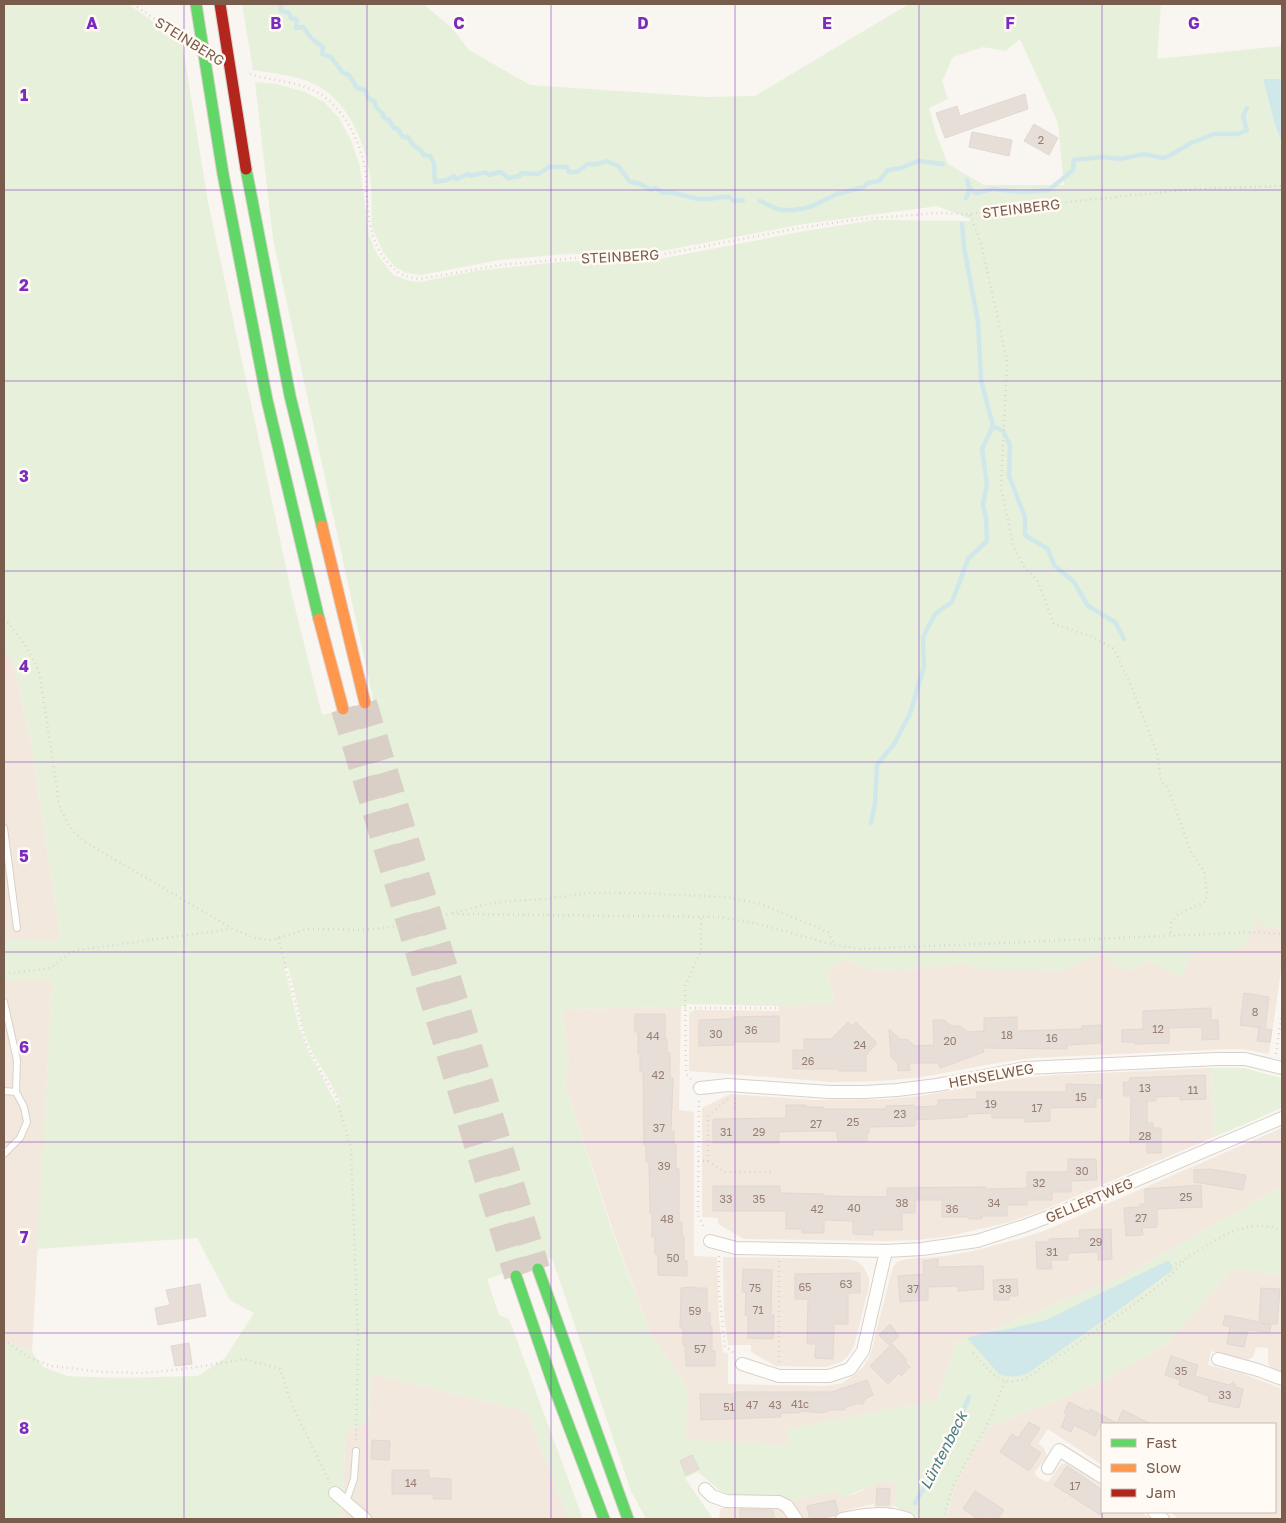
<svg xmlns="http://www.w3.org/2000/svg" width="1286" height="1523" viewBox="0 0 1286 1523" font-family="'Golos Text',sans-serif">
<style>
.residential{fill:#f2e8de}
.green{fill:#e7f0db;fill-rule:evenodd}
.water{fill:#d0e8ea}
.lines{fill:none;stroke-linecap:round;stroke-linejoin:round}
.stream{stroke:#d0e8ea;stroke-width:4.5}
.building{fill:#e6ded7;stroke:#e2d8d2}
.highway-tunnel{stroke:#d9cfc7;stroke-width:24;stroke-dasharray:24 12;stroke-linecap:butt}
.lane-casing{stroke:#d7d1cb;stroke-width:8}
.street-casing{stroke:#d7d1cb;stroke-width:14}
.fast-casing{stroke:#dad1cc;stroke-width:13}
.slow-casing{stroke:#dad1cc;stroke-width:13}
.path{stroke:#dcd5d0;stroke-width:2.5;stroke-dasharray:1 4;stroke-linecap:butt}
.lane{stroke:#fefefd;stroke-width:6}
.street{stroke:#fefefd;stroke-width:12}
.fast{stroke:#63d668;stroke-width:11}
.slow{stroke:#ff974d;stroke-width:11}
.fast-bridge-casing{stroke:#dad1cc;stroke-width:13;stroke-linecap:butt}
.jam-bridge-casing{stroke:#dad1cc;stroke-width:13;stroke-linecap:butt}
.fast-bridge{stroke:#63d668;stroke-width:11}
.jam-bridge{stroke:#b3261e;stroke-width:11}
.grid{fill:none;stroke:#7b2cbf;stroke-width:1;stroke-opacity:0.55}
.labels{text-anchor:middle;dominant-baseline:central;stroke-width:5;stroke-linejoin:round;paint-order:stroke}
.number-label{font-size:11px;fill:#977e72}
.street-label{font-size:14px;fill:#7a5c4d;stroke:#fffaf3}
.water-label{font-size:15px;font-style:italic;fill:#437c86;stroke:#fffaf3}
.grid-label{font-size:16px;text-anchor:middle;font-weight:bold;fill:#7b2cbf;stroke:#fffaf3;stroke-width:5;stroke-linejoin:round;paint-order:stroke}
</style>
<rect width="100%" height="100%" fill="#f9f5f0"/>
<!-- residential -->
<g class="residential">
<polygon points="4,650 12,657 31,743 61,939 52,941 52,986 32,1352 4,1341"/>
<polygon points="1259,912 1274,928 1282,929 1282,964 1269,1054 1242,1049 1226,1049 1032,1058 997,1063 922,1077 881,1081 832,1082 689,1071 689,1013 695,1010 778,1011 779,1006 835,1003 827,972 843,959 874,970 924,968 966,963 982,970 1038,970 1061,972 1101,952 1131,970 1150,961 1181,977 1193,952 1222,952"/>
<polygon points="681,1007 679,1110 694,1112 694,1256 717,1257 719,1319 723,1352 728,1353 728,1384 826,1386 842,1383 853,1376 863,1367 870,1356 891,1274 893,1267 897,1262 906,1259 946,1256 973,1251 1019,1239 1044,1231 1282,1128 1282,1193 1275,1190 1122,1277 987,1332 956,1342 938,1400 788,1429 787,1445 686,1440 687,1388 651,1335 614,1234 565,1084 569,1065 562,1009"/>
<polygon points="1211,1068 1214,1137 1041,1211 1007,1223 945,1237 916,1240 882,1241 744,1239 718,1224 718,1218 702,1217 702,1108 730,1094 814,1100 888,1099 921,1096 1011,1079 1055,1075"/>
<polygon points="723,1257 849,1259 857,1261 863,1266 869,1278 869,1286 854,1346 848,1356 841,1362 825,1367 776,1366 751,1352 751,1345 728,1345 724,1316"/>
<polygon points="1232,1269 1282,1275 1282,1374 1273,1370 1269,1365 1268,1361 1268,1348 1256,1347 1253,1357 1247,1360 1211,1351 1208,1365 1241,1373 1282,1389 1282,1519 1179,1519 1170,1512 1275,1512 1275,1424 1102,1424 1102,1465 1048,1429 1038,1444 1044,1448 1047,1456 1035,1472 1036,1476 1046,1482 1049,1481 1060,1465 1066,1463 1102,1486 1102,1512 1141,1512 1151,1519 946,1519 955,1487 976,1446 989,1427 1097,1384 1167,1344"/>
<polygon points="371,1374 527,1411 568,1519 348,1519 341,1514 344,1481 345,1432 368,1422"/>
<polygon points="885,1481 898,1482 895,1506 893,1505 890,1510 875,1509 874,1504 846,1510 839,1516 823,1519 804,1519 801,1517 789,1501 837,1490 839,1498 855,1494 874,1484"/>
<polygon points="727,1505 773,1505 784,1509 789,1519 719,1519 720,1510"/>
</g>
<!-- green -->
<g class="green">
<path d="M4,4H128L182,42L208,202L293,600L322,715L415,693L374,703L273,239L255,82L277,84L305,92L324,102L339,118L351,140L360,167L369,236L377,254L393,275L410,281L420,282L475,271L560,262L605,260L649,261L805,231L875,220L975,221L937,206L804,224L651,253L564,254L499,260L421,275L406,273L394,266L383,252L372,227C371,206 373,184 368,165C361,132 342,95 310,82C293,75 272,73 253,70L242,4H423L451,27L469,50L530,85L706,97L755,96L909,4H1161L1157,59L1282,46V79H1263L1276,128L1282,142V929L1262,925L1259,913L1246,946L1222,952H1193L1181,977L1150,961L1131,970L1116,967L1101,952L1062,972L1038,970H982L965,963L924,968L874,970L843,959L827,972L835,1003L779,1006L687,1004L681,1007L562,1009L569,1065L565,1084L613,1234L651,1335L687,1388L686,1440L787,1445V1429L938,1400L956,1342L987,1332L1122,1277L1275,1190L1282,1193V1275L1232,1269L1167,1344L1097,1384L989,1427L976,1446L955,1487L946,1519H919L895,1506L898,1482C873,1480 861,1492 839,1499L837,1490L789,1501L729,1496L718,1489L698,1472L685,1478L713,1519H646L631,1491L552,1258L487,1279L499,1315L509,1319L583,1519H568L527,1411L371,1374L368,1422L345,1433L344,1481L341,1514L348,1519H4V1341L32,1352L43,1367L67,1376L119,1378L198,1376L225,1358L254,1313L230,1300L197,1238L37,1249L52,986V959L51,979L4,981V939L52,941L61,939L31,743L12,657L4,650ZM1020,39L1058,123L1064,185H984L948,164L936,134L929,108L948,99L942,81L953,57L983,47L1006,51ZM284,967H288C296,992 299,1020 309,1045C318,1065 333,1083 340,1103L337,1105L308,1051L299,1027Z"/>
<polygon points="1211,1068 1243,1068 1282,1078 1282,1108 1214,1137"/>
</g>
<!-- water -->
<g class="water">
<polygon points="1263,79 1282,79 1282,142 1276,128"/>
<path d="M1169,1260L1173,1270L1117,1311L1028,1373C1018,1377 1010,1378 999,1374L967,1338L987,1332L1005,1330L1046,1320Z"/>
</g>
<g class="lines">
<!-- stream -->
<g class="stream">
<path d="M281,4V11L289,13L291,18L297,20L296,28L303,27L311,38L323,47L322,54L331,57L343,73L349,75L357,88L365,90L368,98L375,102L376,107L383,114V117L389,120L394,128L398,129L403,137H408L413,145L422,151L423,155L430,156L434,163L435,182L447,180L454,176L456,179L468,174L470,176C475,173 481,175 485,172L489,175L501,172L508,178L520,176L521,173L536,174L540,173L549,167H567L569,172H577L588,164H598L606,161L618,166L630,182L638,183L651,190L655,188L664,193L670,192L698,199H708L724,197H729L734,201L743,200"/>
<polyline points="967,180 970,189 976,193 993,189 1023,192 1049,190 1073,170 1074,160 1103,157 1120,159 1144,154 1163,158 1169,156 1191,143 1214,134 1238,134 1247,130 1243,116 1247,108"/>
<polyline points="966,198 970,189"/>
<polyline points="760,201 777,209 783,210 794,210 810,207 837,194 864,187 867,183 879,181 888,170 901,168 918,161 943,164"/>
<polyline points="993,426 1003,431 1010,445 1009,476 1025,517 1025,535 1048,549 1054,565 1074,582 1088,606 1115,622 1124,639"/>
<polyline points="871,823 875,803 877,765 894,744 910,714 924,666 923,637 935,614 952,602 968,559 987,541 986,517 983,505 987,484 982,449 993,426 981,380 978,322 964,247 962,224"/>
<polyline points="915,1503 945,1453 969,1397"/>
</g>
</g>
<!-- building -->
<g class="building">
<polygon points="1025,94 1028,109 945,138 936,113 957,106 960,116"/>
<polygon points="1034,124 1058,138 1049,155 1024,141"/>
<polygon points="972,132 1012,140 1009,156 969,147"/>
<polygon points="1244,993 1269,997 1265,1029 1272,1030 1270,1042 1257,1041 1259,1028 1261,1028 1240,1025"/>
<polygon points="1211,1008 1211,1020 1218,1020 1219,1039 1202,1040 1202,1027 1169,1028 1169,1043 1135,1044 1135,1042 1122,1042 1122,1030 1143,1029 1143,1011"/>
<polygon points="635,1014 665,1014 665,1039 667,1039 667,1053 670,1053 670,1078 673,1078 671,1131 674,1131 674,1144 676,1144 676,1169 679,1169 679,1222 682,1222 682,1236 684,1236 684,1261 687,1261 687,1276 658,1275 658,1254 655,1254 655,1237 652,1237 652,1214 650,1214 649,1162 646,1162 646,1145 644,1145 643,1071 640,1071 640,1054 638,1054 638,1032 635,1032"/>
<polygon points="779,1016 779,1042 734,1042 734,1045 699,1046 699,1020 733,1019 733,1017"/>
<polygon points="1017,1017 1017,1031 1082,1029 1082,1026 1101,1025 1101,1043 1067,1045 1067,1049 983,1048 984,1052 940,1068 938,1063 909,1063 910,1070 898,1071 898,1064 891,1057 889,1029 901,1040 907,1039 915,1046 934,1045 933,1020 944,1020 951,1026 960,1026 967,1032 984,1031 984,1018"/>
<polygon points="848,1022 852,1026 856,1022 877,1043 866,1055 866,1071 839,1071 839,1069 793,1069 793,1050 804,1050 804,1039 831,1039"/>
<polygon points="1205,1075 1206,1099 1180,1100 1180,1096 1156,1097 1156,1101 1147,1101 1147,1123 1153,1123 1153,1128 1161,1128 1161,1153 1147,1153 1147,1142 1130,1143 1131,1096 1124,1096 1123,1082 1130,1082 1130,1078"/>
<polygon points="1066,1084 1102,1085 1102,1098 1096,1098 1096,1107 1050,1108 1050,1121 1025,1122 1025,1118 992,1118 992,1113 967,1114 967,1117 915,1120 915,1126 869,1127 869,1133 867,1133 867,1141 838,1141 837,1131 809,1131 779,1132 779,1143 713,1143 713,1119 786,1118 786,1105 806,1105 808,1107 823,1107 823,1109 886,1109 886,1106 914,1105 914,1107 938,1106 938,1100 977,1099 977,1092 1066,1092"/>
<polygon points="1068,1159 1096,1159 1097,1180 1071,1181 1071,1192 1052,1192 1052,1200 1027,1200 1027,1205 1007,1205 1007,1216 982,1216 982,1219 969,1219 969,1217 942,1217 942,1200 915,1200 915,1213 902,1213 902,1230 873,1230 873,1235 853,1234 853,1221 824,1220 824,1233 802,1233 802,1229 786,1229 786,1211 713,1211 713,1186 780,1186 780,1193 824,1194 824,1196 887,1197 887,1188 985,1187 987,1189 1027,1188 1027,1172 1068,1172"/>
<polygon points="1210,1169 1246,1175 1243,1190 1194,1182 1194,1170"/>
<polygon points="1201,1185 1202,1207 1157,1209 1157,1227 1142,1228 1143,1235 1126,1236 1124,1208 1140,1207 1140,1204 1145,1204 1145,1189"/>
<polygon points="1111,1229 1112,1259 1098,1260 1098,1252 1068,1253 1068,1260 1051,1260 1052,1269 1037,1269 1036,1242 1050,1242 1049,1239 1080,1238 1079,1230"/>
<polygon points="938,1259 938,1267 983,1266 984,1289 958,1291 958,1286 928,1287 928,1300 900,1302 898,1276 924,1274 923,1261"/>
<polygon points="743,1269 772,1270 771,1315 774,1315 773,1339 748,1338 748,1315 745,1315 746,1292 742,1292"/>
<polygon points="860,1273 860,1293 848,1293 848,1324 834,1324 833,1359 815,1358 816,1344 807,1344 808,1299 795,1299 795,1274"/>
<polygon points="1017,1279 1018,1296 1009,1296 1009,1300 994,1300 993,1280"/>
<polygon points="200,1284 206,1316 158,1325 155,1308 170,1305 166,1290"/>
<polygon points="695,1287 695,1288 707,1288 707,1313 710,1313 710,1327 712,1327 712,1351 715,1351 715,1366 686,1366 685,1345 683,1345 683,1328 680,1328 681,1288"/>
<polygon points="1261,1288 1280,1289 1277,1324 1261,1323 1271,1325 1270,1332 1248,1330 1244,1347 1227,1344 1230,1327 1223,1325 1225,1315 1259,1322"/>
<polygon points="890,1324 899,1336 889,1345 879,1335"/>
<polygon points="189,1343 192,1364 175,1366 171,1346"/>
<polygon points="892,1344 907,1360 905,1362 910,1367 901,1376 899,1373 888,1384 870,1366"/>
<polygon points="1171,1356 1198,1365 1195,1376 1229,1385 1234,1382 1236,1387 1243,1389 1239,1408 1208,1401 1209,1396 1179,1385 1180,1380 1165,1375"/>
<polygon points="867,1380 873,1395 866,1398 862,1405 858,1403 846,1407 845,1410 830,1410 823,1413 801,1411 799,1413 781,1413 781,1417 701,1420 700,1394 735,1394 735,1392 832,1392"/>
<polygon points="1069,1402 1089,1412 1090,1409 1117,1423 1123,1410 1151,1424 1101,1424 1095,1436 1074,1425 1071,1432 1061,1427 1067,1414 1064,1413"/>
<polygon points="1029,1422 1040,1428 1029,1445 1041,1453 1029,1471 1000,1452 1012,1434 1018,1438"/>
<polygon points="372,1440 390,1441 389,1460 371,1459"/>
<polygon points="692,1455 699,1469 686,1475 680,1461"/>
<polygon points="1067,1466 1102,1490 1102,1516 1054,1485"/>
<polygon points="392,1470 429,1470 429,1478 451,1479 451,1499 433,1499 434,1494 392,1494"/>
<polygon points="877,1488 890,1489 889,1505 876,1505"/>
<polygon points="975,1491 1004,1510 998,1519 978,1519 963,1509"/>
<polygon points="835,1500 838,1512 835,1515 817,1519 810,1519 807,1506"/>
<polygon points="740,1509 773,1510 774,1519 740,1519"/>
</g>
<g class="lines">
<!-- highway-tunnel -->
<g class="highway-tunnel">
<polyline points="365,703 538,1269"/>
<polyline points="343,709 516,1276"/>
</g>
<!-- lane casing -->
<g class="lane-casing">
<g id="lane">
<polyline points="4,828 17,928"/>
<polyline points="4,1002 17,1060 16,1092 24,1107 27,1122 20,1138 4,1154"/>
<polyline points="4,1091 16,1092"/>
<polyline points="346,1502 354,1479 356,1451"/>
</g>
</g>
<!-- street casing -->
<g class="street-casing">
<g id="street">
<polyline points="700,1088 728,1085 829,1092 864,1092 897,1090 937,1085 1026,1068 1217,1059 1245,1059 1282,1068"/>
<polyline points="710,1241 736,1248 886,1251 922,1249 977,1241 1024,1226 1066,1210 1282,1118"/>
<polyline points="1218,1359 1258,1370 1282,1379"/>
<polyline points="742,1364 779,1376 829,1376 850,1369 863,1351 886,1251"/>
<polyline points="1048,1468 1059,1450 1102,1477"/>
<polyline points="705,1489 712,1496 726,1501 779,1502 787,1506 796,1519"/>
<polyline points="335,1493 365,1519"/>
<polyline points="1154,1512 1163,1519"/>
<path d="M842,1519C864,1514 886,1511 908,1519"/>
</g>
</g>
<!-- fast casing -->
<g class="fast-casing">
<g id="fast">
<polyline points="246,169 290,396 322,526"/>
<polyline points="223,174 267,400 319,619"/>
<polyline points="538,1269 628,1519"/>
<polyline points="516,1276 554,1387 604,1519"/>
</g>
</g>
<!-- slow casing -->
<g class="slow-casing">
<g id="slow">
<polyline points="322,526 365,703"/>
<polyline points="319,619 343,709"/>
</g>
</g>
<!-- path -->
<g class="path">
<polyline points="133,4 181,37"/>
<path d="M250,74C276,82 304,81 326,98C346,114 358,139 364,163C366,170 366,179 366,186C368,215 369,243 390,265C399,274 407,278 420,279L500,265L576,258L649,257L799,228L860,219L939,213L970,214L1009,208L1194,189L1282,186"/>
<polyline points="970,215 981,243 1007,360 1001,488 1014,548 1025,568 1037,580 1054,624 1093,637 1114,649 1132,688 1157,753 1161,781 1168,788 1191,852 1204,871 1207,894 1205,902 1178,914 1171,923 1170,936"/>
<path d="M4,618C21,639 31,650 40,676L59,803C65,822 70,829 85,842L233,929L255,938L271,940L308,929L365,930L401,926L488,904L510,901L545,899L590,893H636L726,897L761,904L828,932L834,945"/>
<polyline points="453,914 720,917 759,924 834,945 860,949 1258,932 1282,934"/>
<polyline points="278,938 306,1043 323,1076 335,1094 351,1148 358,1339 356,1442"/>
<polyline points="4,974 51,968 70,953 78,950 231,929"/>
<polyline points="685,1008 776,1008"/>
<polyline points="1276,1054 1282,1012"/>
<polyline points="691,1079 686,1074 685,986 701,951 701,916"/>
<polyline points="735,1098 735,1112"/>
<polyline points="699,1101 698,1215 705,1229"/>
<polyline points="698,1161 708,1161 724,1172 772,1172"/>
<polyline points="708,1161 708,1116 728,1099"/>
<polyline points="719,1256 719,1291 725,1347 731,1350 735,1355"/>
<path d="M1189,1256C1221,1238 1244,1217 1282,1230"/>
<polyline points="779,1261 779,1363"/>
<polyline points="1171,1266 1185,1259"/>
<polyline points="4,1340 30,1358 52,1366 102,1372 145,1373 191,1368 245,1359 280,1369 292,1405 330,1483"/>
<path d="M973,1353C990,1370 998,1388 1025,1379L1133,1305L1165,1281L1189,1256"/>
<polyline points="943,1519 953,1486 989,1421 1005,1382"/>
</g>
<!-- lane -->
<use href="#lane" class="lane"/>
<!-- street -->
<use href="#street" class="street"/>
<!-- fast -->
<use href="#fast" class="fast"/>
<!-- slow -->
<use href="#slow" class="slow"/>
<!-- fast-bridge casing -->
<g class="fast-bridge-casing">
<polyline id="fast-bridge" points="196,4 223,174"/>
</g>
<!-- jam-bridge casing -->
<g class="jam-bridge-casing">
<polyline id="jam-bridge" points="220,4 246,169"/>
</g>
<!-- fast-bridge -->
<use href="#fast-bridge" class="fast-bridge"/>
<!-- jam-bridge -->
<use href="#jam-bridge" class="jam-bridge"/>
</g>
<!-- grid -->
<path class="grid" d="M184,4V1519M367,4V1519M551,4V1519M735,4V1519M919,4V1519M1102,4V1424M4,190H1282M4,381H1282M4,571H1282M4,762H1282M4,952H1282M4,1142H1282M4,1333H1282M1102,1512V1519"/>
<g class="labels">
<!-- number labels -->
<g class="number-label">
<text x="1041" y="139">2</text>
<text x="1255" y="1011">8</text>
<text x="1158" y="1028">12</text>
<text x="751" y="1029">36</text>
<text x="716" y="1033">30</text>
<text x="1007" y="1034">18</text>
<text x="653" y="1035">44</text>
<text x="1052" y="1037">16</text>
<text x="950" y="1040">20</text>
<text x="860" y="1044">24</text>
<text x="808" y="1060">26</text>
<text x="658" y="1074">42</text>
<text x="1145" y="1087">13</text>
<text x="1193" y="1089">11</text>
<text x="1081" y="1096">15</text>
<text x="991" y="1103">19</text>
<text x="1037" y="1107">17</text>
<text x="900" y="1113">23</text>
<text x="853" y="1121">25</text>
<text x="816" y="1123">27</text>
<text x="659" y="1127">37</text>
<text x="726" y="1131">31</text>
<text x="759" y="1131">29</text>
<text x="1145" y="1135">28</text>
<text x="664" y="1165">39</text>
<text x="1082" y="1170">30</text>
<text x="1039" y="1182">32</text>
<text x="1186" y="1196">25</text>
<text x="726" y="1198">33</text>
<text x="759" y="1198">35</text>
<text x="902" y="1202">38</text>
<text x="994" y="1202">34</text>
<text x="854" y="1207">40</text>
<text x="817" y="1208">42</text>
<text x="952" y="1208">36</text>
<text x="1141" y="1217">27</text>
<text x="667" y="1218">48</text>
<text x="1096" y="1241">29</text>
<text x="1052" y="1251">31</text>
<text x="673" y="1257">50</text>
<text x="846" y="1283">63</text>
<text x="805" y="1286">65</text>
<text x="755" y="1287">75</text>
<text x="913" y="1288">37</text>
<text x="1005" y="1288">33</text>
<text x="758" y="1309">71</text>
<text x="695" y="1310">59</text>
<text x="700" y="1348">57</text>
<text x="1181" y="1370">35</text>
<text x="1225" y="1394">33</text>
<text x="800" y="1403">41c</text>
<text x="752" y="1404">47</text>
<text x="775" y="1404">43</text>
<text x="729" y="1406">51</text>
<text x="411" y="1482">14</text>
<text x="1075" y="1485">17</text>
</g>
<!-- street labels -->
<g class="street-label">
<text transform="translate(190 41) rotate(32)">STEINBERG</text>
<text transform="translate(1021 208) rotate(-7)">STEINBERG</text>
<text transform="translate(620 256) rotate(-3)">STEINBERG</text>
<text transform="translate(991 1075) rotate(-10)">HENSELWEG</text>
<text transform="translate(1089 1200) rotate(-23)">GELLERTWEG</text>
</g>
<!-- water labels -->
<g class="water-label">
<text transform="translate(943 1450) rotate(-63)">Lüntenbeck</text>
</g>
</g>
<g class="grid-label">
<text x="92" y="29">A</text>
<text x="276" y="29">B</text>
<text x="459" y="29">C</text>
<text x="643" y="29">D</text>
<text x="827" y="29">E</text>
<text x="1010" y="29">F</text>
<text x="1194" y="29">G</text>
<text x="24" y="101">1</text>
<text x="24" y="291">2</text>
<text x="24" y="482">3</text>
<text x="24" y="672">4</text>
<text x="24" y="862">5</text>
<text x="24" y="1053">6</text>
<text x="24" y="1243">7</text>
<text x="24" y="1434">8</text>
</g>
<!-- border -->
<rect width="1286" height="1523" fill="none" stroke="#7a5c4d" stroke-width="10"/>
<!-- legend -->
<rect x="1101" y="1423" width="175" height="90" fill="#fffaf3" stroke="#cabbb1"/>
<rect x="1111" y="1439" width="25" height="8" fill="#63d668" stroke="#cabbb1"/>
<text x="1146" y="1448" font-size="15" fill="#7a5c4d">Fast</text>
<rect x="1111" y="1464" width="25" height="8" fill="#ff974d" stroke="#cabbb1"/>
<text x="1146" y="1473" font-size="15" fill="#7a5c4d">Slow</text>
<rect x="1111" y="1489" width="25" height="8" fill="#b3261e" stroke="#cabbb1"/>
<text x="1146" y="1498" font-size="15" fill="#7a5c4d">Jam</text>
</svg>
